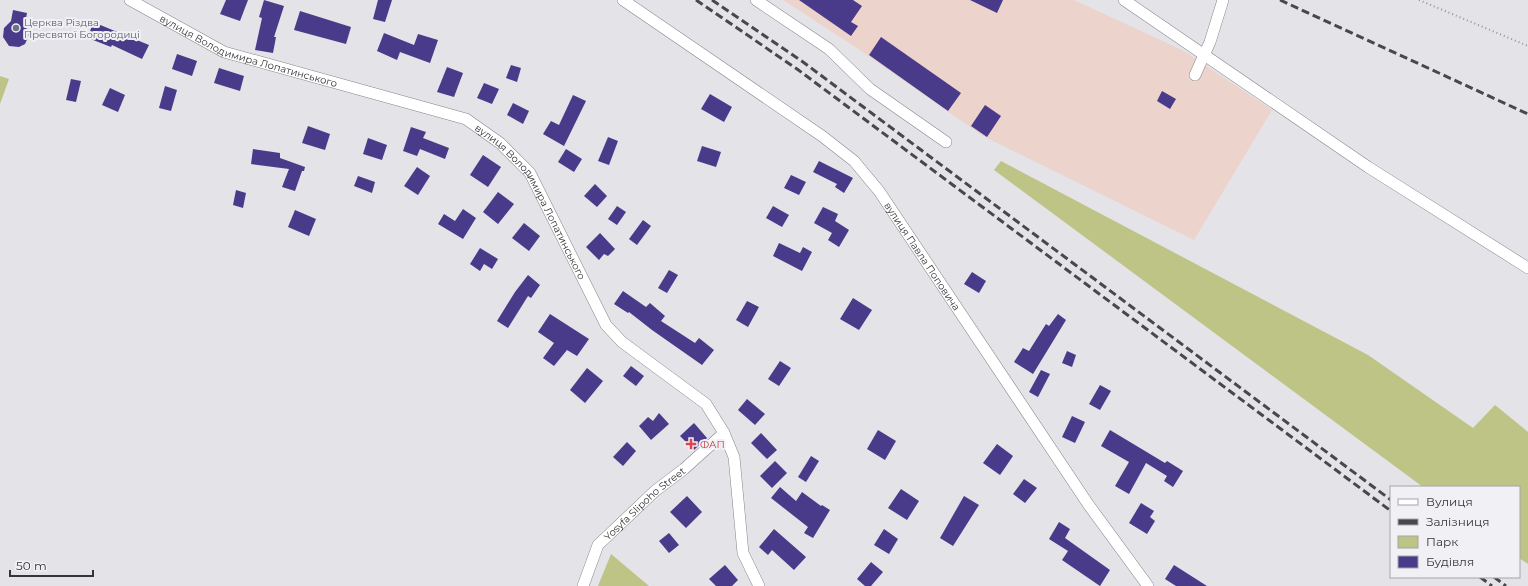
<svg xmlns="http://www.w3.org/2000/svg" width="1528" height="586" viewBox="0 0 1528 586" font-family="Montserrat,sans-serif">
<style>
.industrial{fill:#ecd3cc}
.green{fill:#bdc486}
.building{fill:#493b89}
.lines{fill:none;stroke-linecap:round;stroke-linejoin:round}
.minor-casing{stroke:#858589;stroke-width:12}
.path{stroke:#949497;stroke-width:2;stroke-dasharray:1 3;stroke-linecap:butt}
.minor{stroke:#fff;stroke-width:11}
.rail{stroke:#48474a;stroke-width:3;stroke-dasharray:8 4;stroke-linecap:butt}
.worship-dot{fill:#6b7280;stroke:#f0f0f5;stroke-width:1.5}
.health-dot{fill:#e0444e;stroke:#f0f0f5;stroke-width:1.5}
.labels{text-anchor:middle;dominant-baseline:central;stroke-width:4;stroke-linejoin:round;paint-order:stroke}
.worship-label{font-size:10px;fill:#5b616d;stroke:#f0f0f5;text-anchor:start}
.street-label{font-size:10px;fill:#353436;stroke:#f0f0f5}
.health-label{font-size:10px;fill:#be3a42;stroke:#f0f0f5;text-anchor:start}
</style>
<rect width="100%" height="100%" fill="#e3e3e8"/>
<!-- industrial -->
<polygon class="industrial" points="783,0 1074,0 1184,51 1272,110 1194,240 983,136 860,50"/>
<!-- green -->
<g class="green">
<polygon points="0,76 9,79 0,104"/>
<polygon points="1001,161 1368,355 1473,428 1495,405 1528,432 1528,564 1519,558 1519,487 1423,487 994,170"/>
<polygon points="611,554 649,586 598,586"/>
</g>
<!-- building -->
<g class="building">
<polygon points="226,0 248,0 240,21 220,14"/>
<polygon points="264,0 284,6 274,37 276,37 273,53 255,50 262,18 259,17"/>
<polygon points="378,0 392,0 385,22 373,19"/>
<polygon points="799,0 853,0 862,6 851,22 858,26 851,36"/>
<polygon points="970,0 1003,0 997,13"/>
<polygon points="13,10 27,13 25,24 29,35 25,44 19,47 9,46 3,37 4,28 11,21"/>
<polygon points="300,11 351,27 346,44 294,30"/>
<polygon points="93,22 149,45 142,59 112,45 111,47 88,38"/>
<polygon points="384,33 414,45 418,34 438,40 430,63 400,52 397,60 377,51"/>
<polygon points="881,37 961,93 948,111 869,55"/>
<polygon points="177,54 197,61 192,76 172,69"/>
<polygon points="511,65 521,68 517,82 506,78"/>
<polygon points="447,67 463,73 454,97 437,92"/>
<polygon points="219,68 244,76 240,91 214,83"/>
<polygon points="71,79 81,81 76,102 66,100"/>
<polygon points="484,83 499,89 492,104 477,98"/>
<polygon points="165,86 177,90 171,111 159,108"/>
<polygon points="110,88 125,95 118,112 102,105"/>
<polygon points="1162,91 1176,99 1170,109 1157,101"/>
<polygon points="710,94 732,107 724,122 701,109"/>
<polygon points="573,95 586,101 564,146 543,134 551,121 559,125"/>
<polygon points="513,103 529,111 523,124 507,115"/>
<polygon points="985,105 1001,116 987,137 971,126"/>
<polygon points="308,126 330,134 325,150 302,143"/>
<polygon points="411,127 426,132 423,138 449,148 445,159 420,149 417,156 403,151"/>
<polygon points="608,137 618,141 609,165 598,161"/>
<polygon points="368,138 387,145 382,160 363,154"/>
<polygon points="702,146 721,152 716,167 697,161"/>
<polygon points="253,149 280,153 280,158 305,167 304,171 302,171 295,191 282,187 289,169 251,164"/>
<polygon points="566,149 582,159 574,172 558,162"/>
<polygon points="483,155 501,167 488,187 470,175"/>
<polygon points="819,161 853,178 844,193 835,187 837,184 813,172"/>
<polygon points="417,167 430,176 418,195 404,186"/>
<polygon points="791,175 806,182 799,195 784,188"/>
<polygon points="358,176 375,182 372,193 354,186"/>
<polygon points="595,184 607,196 597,207 584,196"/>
<polygon points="236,190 246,193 243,208 233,205"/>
<polygon points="498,192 514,204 498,224 483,212"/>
<polygon points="617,206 626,212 617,225 608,219"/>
<polygon points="773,206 789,215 782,227 766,218"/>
<polygon points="823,207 838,214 835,221 849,230 839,247 828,240 832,233 814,223"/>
<polygon points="463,209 476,218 463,239 438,224 444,214 455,221"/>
<polygon points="295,210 316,219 309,236 288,227"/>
<polygon points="643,220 651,226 637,245 629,239"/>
<polygon points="524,223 540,236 529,251 512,238"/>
<polygon points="600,233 615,249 608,256 604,254 599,260 586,247"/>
<polygon points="779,243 800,253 803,247 812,252 802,271 773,256"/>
<polygon points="480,248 498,259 492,269 484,264 480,271 470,264"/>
<polygon points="669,270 678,275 667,293 658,288"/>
<polygon points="972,272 986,281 979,293 964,284"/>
<polygon points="528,275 540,285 531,298 528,296 508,328 497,321 515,292"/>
<polygon points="623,291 646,307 650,303 665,316 661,321 695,343 699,338 714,350 702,365 652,330 629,312 628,313 614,304"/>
<polygon points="853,298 872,310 859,330 840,319"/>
<polygon points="747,301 759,307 748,327 736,320"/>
<polygon points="550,314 589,339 577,356 567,350 554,366 543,358 554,343 538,332"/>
<polygon points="1058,314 1066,320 1033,374 1014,362 1023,348 1029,351 1046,324 1049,326"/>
<polygon points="1067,351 1076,355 1072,367 1062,363"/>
<polygon points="780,361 791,368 779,386 768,379"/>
<polygon points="631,366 644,376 636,386 623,376"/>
<polygon points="587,368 603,381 585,403 570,390"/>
<polygon points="1041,370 1050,374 1038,397 1029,392"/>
<polygon points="1100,385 1111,391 1100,410 1089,404"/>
<polygon points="747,399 765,414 755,425 738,410"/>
<polygon points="659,413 669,424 651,440 639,426 648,417 653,421"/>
<polygon points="1072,416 1085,422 1075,443 1062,437"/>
<polygon points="694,423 707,438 694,450 680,436"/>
<polygon points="878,430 896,441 885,460 867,449"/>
<polygon points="1110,430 1165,463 1167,461 1183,471 1173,487 1164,481 1167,476 1146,463 1129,494 1115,486 1129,462 1101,446"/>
<polygon points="761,433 777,450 767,459 751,443"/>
<polygon points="627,442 636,451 623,466 613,457"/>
<polygon points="997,444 1013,456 1000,475 983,463"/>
<polygon points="811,456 819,461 806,482 798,477"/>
<polygon points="775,461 787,473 772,488 760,476"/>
<polygon points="1024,479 1037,488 1025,503 1013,494"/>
<polygon points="780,487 796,501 802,492 821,506 822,505 830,510 813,538 804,533 808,527 771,498"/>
<polygon points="901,489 919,501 907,520 888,508"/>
<polygon points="687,496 702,512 686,528 670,512"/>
<polygon points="964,496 979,505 953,546 940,538"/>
<polygon points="1141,503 1154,511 1150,517 1155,521 1147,534 1129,523"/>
<polygon points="1059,522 1070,529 1065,538 1110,570 1100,586 1062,560 1068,551 1049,539"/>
<polygon points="774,529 806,557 794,570 772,550 768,555 759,547"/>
<polygon points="884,529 898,539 889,554 874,545"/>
<polygon points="669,533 679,545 669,553 659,541"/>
<polygon points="871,562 883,572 871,586 865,586 857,579"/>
<polygon points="725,565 738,580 732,586 716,586 709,579"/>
<polygon points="1174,565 1207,586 1176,586 1165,579"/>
</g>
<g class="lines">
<!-- minor casing -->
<g class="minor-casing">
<g id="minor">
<path id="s1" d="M130,0L224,52L466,119L500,143L530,173L606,325L622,342L706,404L724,433L734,457L743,553L759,586"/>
<path id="s2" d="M623,0L822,136L854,161L879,191L1088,504L1148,586"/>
<polyline points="756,0 829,49 870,89 946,142"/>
<polyline points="1124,0 1368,167 1528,268"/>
<polyline points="1195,75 1210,42 1223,0"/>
<path id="s3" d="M583,586L598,545L655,491L684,469L724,433"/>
</g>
</g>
<!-- path -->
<polyline class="path" points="1419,0 1528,46"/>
<!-- minor -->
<use href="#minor" class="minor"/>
<!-- rail -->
<g class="rail">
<polyline points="696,0 797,69 1391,511"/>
<polyline points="712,0 803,62 1391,500"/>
<polyline points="1280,0 1528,114"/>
<polyline points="1480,577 1492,586"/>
<polyline points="1494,577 1506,586"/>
</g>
</g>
<!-- markers -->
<circle class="worship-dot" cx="16" cy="28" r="4"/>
<path class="health-dot" d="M689 438h4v4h4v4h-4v4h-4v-4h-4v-4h4z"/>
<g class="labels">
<!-- worship labels -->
<g class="worship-label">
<text x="24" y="22">Церква Різдва<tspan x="24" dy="12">Пресвятої Богородиці</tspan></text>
</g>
<!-- street labels -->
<g class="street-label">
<text stroke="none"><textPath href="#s1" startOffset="130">вулиця Володимира Лопатинського</textPath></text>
<text stroke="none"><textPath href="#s1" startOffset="466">вулиця Володимира Лопатинського</textPath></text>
<text stroke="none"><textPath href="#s2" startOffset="399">вулиця Павла Поповича</textPath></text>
<text stroke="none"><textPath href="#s3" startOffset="106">Yosyfa Slipoho Street</textPath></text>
</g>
<!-- health labels -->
<g class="health-label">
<text x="700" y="444">ФАП</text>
</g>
</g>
<!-- legend -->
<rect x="1390" y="486" width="130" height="92" fill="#f0f0f5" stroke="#a5a5a9"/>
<rect x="1398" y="499" width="20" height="6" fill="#ffffff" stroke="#a5a5a9"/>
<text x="1426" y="506" font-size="12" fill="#353436">Вулиця</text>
<rect x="1398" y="519" width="20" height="6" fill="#48474a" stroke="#a5a5a9"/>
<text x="1426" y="526" font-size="12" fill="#353436">Залізниця</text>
<rect x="1398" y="536" width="20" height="12" fill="#bdc486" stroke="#a5a5a9"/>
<text x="1426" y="546" font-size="12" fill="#353436">Парк</text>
<rect x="1398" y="556" width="20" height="12" fill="#493b89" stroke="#a5a5a9"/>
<text x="1426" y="566" font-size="12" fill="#353436">Будівля</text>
<!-- scale -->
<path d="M10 570v6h83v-6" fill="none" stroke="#353436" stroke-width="2"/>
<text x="16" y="570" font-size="12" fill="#353436" stroke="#f0f0f5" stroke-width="3" paint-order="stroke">50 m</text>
</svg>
